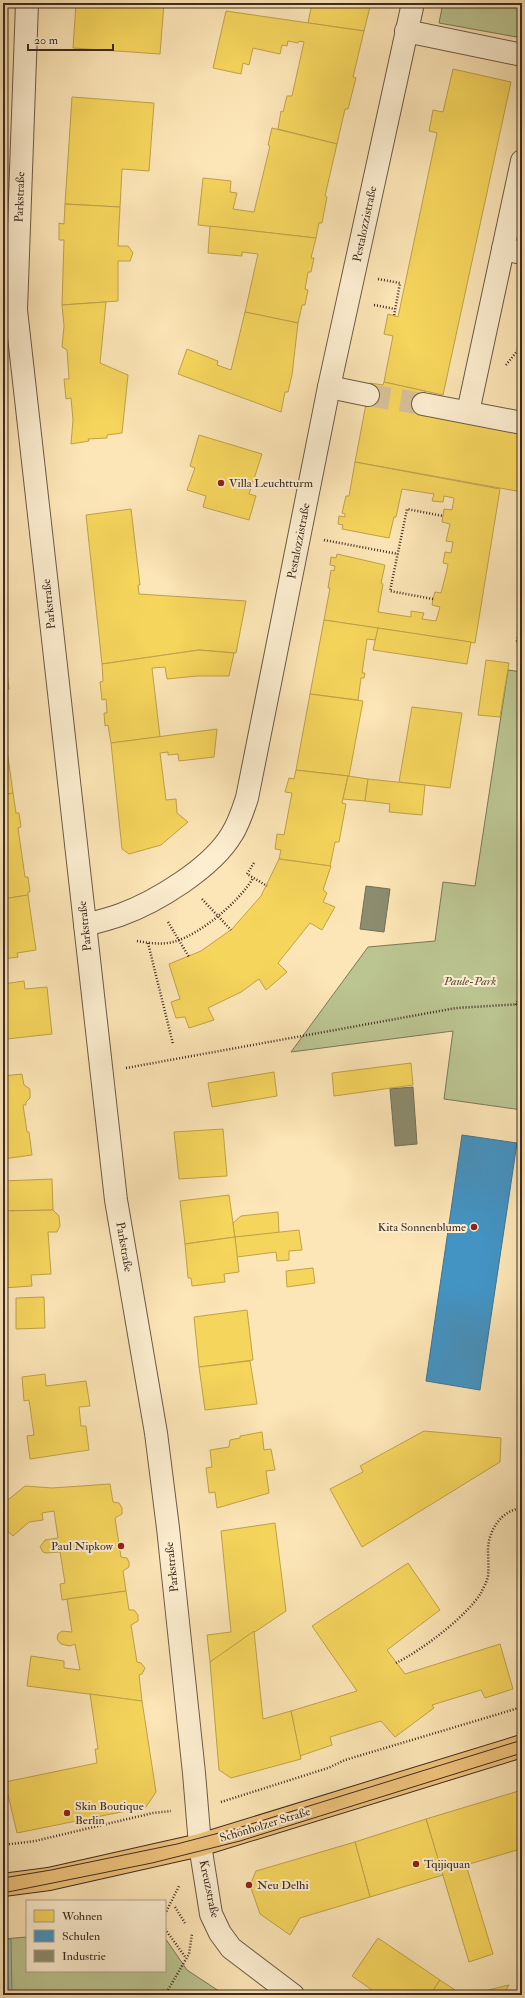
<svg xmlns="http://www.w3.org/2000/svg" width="525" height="1998" viewBox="0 0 525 1998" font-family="'IM FELL Double Pica',serif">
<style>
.green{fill:#bbc591;stroke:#7c7859}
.water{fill:#9fbfae;stroke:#788476}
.homes{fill:#f6d55c;stroke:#bea24a}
.schools{fill:#4393c3;stroke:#417492}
.industry{fill:#8c8c6e;stroke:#746f57}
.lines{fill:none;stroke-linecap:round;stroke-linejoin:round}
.shore{stroke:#6e7568;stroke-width:1}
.minor-tunnel{stroke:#d6c098;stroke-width:22;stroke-dasharray:22 11;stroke-linecap:butt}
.minor-casing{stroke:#6d5a46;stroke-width:24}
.major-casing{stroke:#3d2b21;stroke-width:24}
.path{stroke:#3d2b21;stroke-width:2.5;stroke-dasharray:1 2;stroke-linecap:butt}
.minor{stroke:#fdeed0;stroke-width:22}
.major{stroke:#eec27b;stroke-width:22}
.tram{stroke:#3d2b21;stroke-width:1}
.poi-dot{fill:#8f2418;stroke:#fdeed0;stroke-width:1.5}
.labels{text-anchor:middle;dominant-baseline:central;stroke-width:4;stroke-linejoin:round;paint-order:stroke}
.street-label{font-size:12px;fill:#3d2b21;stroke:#fdeed0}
.poi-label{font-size:12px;fill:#3d2b21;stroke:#fdeed0;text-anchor:start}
.park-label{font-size:12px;font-style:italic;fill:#5c523d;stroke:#fdeed0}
</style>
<rect width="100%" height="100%" fill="#fce5b6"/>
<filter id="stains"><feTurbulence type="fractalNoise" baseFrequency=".005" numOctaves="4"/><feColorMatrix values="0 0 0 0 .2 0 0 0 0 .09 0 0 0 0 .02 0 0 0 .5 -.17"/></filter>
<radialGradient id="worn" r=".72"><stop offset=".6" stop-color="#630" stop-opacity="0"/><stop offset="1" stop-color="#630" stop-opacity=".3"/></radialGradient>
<!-- green -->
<g class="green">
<polygon points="443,3 522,3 522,38 439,23"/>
<polygon points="508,670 522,672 522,1110 444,1099 453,1031 291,1052 368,947 435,941 443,882 475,886"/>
<polygon points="27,1937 27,1971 165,1971 165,1938 187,1970 225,1995 3,1995 3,1939"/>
</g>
<!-- water -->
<polygon class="water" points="3,1939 11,1939 12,1995 3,1995"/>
<!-- homes -->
<g class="homes">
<polygon points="76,3 164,3 160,54 73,48"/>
<polygon points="312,3 371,3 364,31 308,23"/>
<polygon points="226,11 364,31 353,77 356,78 348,109 345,109 337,144 278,129 281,111 283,112 287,96 292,96 304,42 299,41 298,43 288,41 287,46 282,45 280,54 253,48 249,65 243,63 241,74 213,68"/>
<polygon points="453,69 511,82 443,395 384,382 393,336 384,334 388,314 398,317 437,133 429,131 433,110 443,112"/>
<polygon points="72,97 154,103 149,171 122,169 120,207 65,204"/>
<polygon points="272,128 337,144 325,196 327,197 322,223 319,223 316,238 198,225 203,178 231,181 230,192 237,193 233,209 254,212 270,146 268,145"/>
<polygon points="65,204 120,207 118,246 128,246 133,253 130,261 118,261 118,301 62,305 64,240 59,240 59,223 64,224"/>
<polygon points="210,226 316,238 311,258 314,258 311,272 308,272 305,289 308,290 305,305 302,305 298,323 245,312 258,254 242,252 242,256 208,253"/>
<polygon points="106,302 100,363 128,375 122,433 107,435 107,438 88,439 89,441 71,444 73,420 71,398 66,399 64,379 69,379 67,350 62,347 64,326 62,305"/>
<polygon points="522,309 522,330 518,329"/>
<polygon points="245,312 298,323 292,375 288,392 285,392 281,412 178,374 187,349 218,361 217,365 231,370"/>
<polygon points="384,382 425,391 421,415 522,433 522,492 355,462 370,383 383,385"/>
<polygon points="199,435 262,454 249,494 256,496 249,520 203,507 206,496 187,490 195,468 190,466"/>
<polygon points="355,462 500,489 475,643 324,620 330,588 328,588 331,570 334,571 335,566 330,565 331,557 336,558 337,554 385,565 381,583 383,584 378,612 411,617 411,611 424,613 422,619 436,621 440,607 432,605 433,599 435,592 441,593 446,574 448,564 443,563 445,552 451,553 453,542 446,541 450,524 442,522 444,509 452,510 454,498 444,496 443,502 432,501 434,494 402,489 396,517 394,517 389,538 342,529 343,525 338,524 339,516 345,517 345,514 342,513 346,496 349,496"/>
<polygon points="131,509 140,585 138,585 139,594 246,601 236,653 199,650 102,664 86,515"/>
<polygon points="324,620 378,628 376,640 367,639 362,673 365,673 364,678 361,678 358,700 310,694"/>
<polygon points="378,628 471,642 467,664 373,650"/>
<polygon points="199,650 234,653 229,676 197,676 167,679 165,667 152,668 160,737 111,743 108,725 105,726 104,713 107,713 106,699 102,700 100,682 103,681 102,664"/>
<polygon points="486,660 509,663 500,717 478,715"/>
<polygon points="3,673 7,673 9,689 3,690"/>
<polygon points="310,694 363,701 349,776 296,770"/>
<polygon points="412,707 462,713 450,788 399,782"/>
<polygon points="3,721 13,793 3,795"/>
<polygon points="217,729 214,757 179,761 178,754 168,755 168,752 160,753 166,800 176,799 177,813 188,822 161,845 129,854 122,849 111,743"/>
<polygon points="296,770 348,776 342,803 346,804 339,842 335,842 330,866 279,859 281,850 275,849 277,834 284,835 292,793 285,792 289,778 294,779"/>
<polygon points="348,776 368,779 365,801 343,799"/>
<polygon points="368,779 425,785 422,815 389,812 390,804 365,801"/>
<polygon points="13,793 16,813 19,813 21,827 18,828 25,877 28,877 30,892 28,892 28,895 3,899 3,795"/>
<polygon points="279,859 331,866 323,890 327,893 323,902 335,907 322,930 310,923 278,963 287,972 266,990 259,979 241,992 208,1008 214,1020 189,1028 185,1017 176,1018 171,1002 180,999 169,964 201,951 232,929 261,896"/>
<polygon points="28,895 36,950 17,953 18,957 3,959 3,899"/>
<polygon points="24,981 25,989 47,987 52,1034 7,1039 5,1026 3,1026 3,984"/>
<polygon points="411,1063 413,1085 334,1096 332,1073"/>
<polygon points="274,1072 277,1096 212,1107 208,1083"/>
<polygon points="22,1074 24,1085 30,1089 30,1098 26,1102 26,1105 23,1105 27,1132 29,1132 32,1155 3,1159 3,1076"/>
<polygon points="223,1129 227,1176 179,1179 174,1132"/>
<polygon points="52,1179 53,1210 3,1211 3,1181"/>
<polygon points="229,1195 235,1237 185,1244 180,1201"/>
<polygon points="53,1210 59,1216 60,1226 57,1232 48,1232 51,1274 31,1275 32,1286 3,1288 3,1211"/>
<polygon points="278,1212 279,1233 235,1237 233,1223 241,1216"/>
<polygon points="299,1230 302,1250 289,1251 289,1260 277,1261 276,1252 237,1257 235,1237"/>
<polygon points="235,1237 239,1272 224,1274 225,1282 192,1286 191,1278 188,1278 185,1244"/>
<polygon points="313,1268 315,1283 287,1287 286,1271"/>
<polygon points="44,1297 45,1328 16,1329 16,1298"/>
<polygon points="247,1310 253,1360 199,1367 194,1317"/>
<polygon points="250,1361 257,1404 205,1410 199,1367"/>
<polygon points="45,1374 46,1386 86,1381 90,1406 79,1407 81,1426 86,1426 89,1450 30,1459 27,1436 34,1435 29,1400 24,1401 22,1377"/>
<polygon points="424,1431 501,1438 500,1462 362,1547 330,1489 363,1472 360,1466"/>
<polygon points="262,1432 264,1450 271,1449 275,1470 266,1471 269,1493 217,1508 215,1492 209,1493 206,1468 212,1467 210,1450 229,1447 230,1440 240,1438 240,1436"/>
<polygon points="110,1484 113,1502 119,1503 122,1508 122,1514 115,1518 121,1557 127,1558 129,1562 129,1567 123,1571 126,1591 62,1600 60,1584 65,1583 60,1552 46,1553 43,1552 40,1547 45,1540 58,1538 54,1511 42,1513 43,1520 29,1522 13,1536 3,1527 3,1504 25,1486 52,1488"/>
<polygon points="275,1523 286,1611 210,1662 207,1635 231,1632 221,1531"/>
<polygon points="408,1563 440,1610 387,1650 405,1674 500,1644 513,1689 485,1698 481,1690 432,1705 434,1708 395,1737 381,1721 330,1737 332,1745 300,1756 291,1711 357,1691 312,1626"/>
<polygon points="126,1591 129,1610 134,1610 138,1615 138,1621 131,1625 137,1662 141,1663 145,1668 142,1674 139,1675 142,1701 27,1686 31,1656 64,1661 64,1668 80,1670 75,1644 70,1646 61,1644 57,1639 58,1634 62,1631 72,1632 67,1599"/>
<polygon points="254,1631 263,1719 291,1711 301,1759 231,1778 219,1770 210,1662"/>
<polygon points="90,1694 142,1701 156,1792 146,1807 17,1833 5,1782 97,1763 95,1749 98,1749"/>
<polygon points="522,1790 522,1865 517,1850 466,1865 493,1954 469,1962 426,1819"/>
<polygon points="426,1819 443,1875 370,1897 355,1842"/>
<polygon points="355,1842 370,1897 300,1918 290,1935 260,1914 250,1885 256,1871"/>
<polygon points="378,1938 440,1980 430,1995 379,1995 352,1976"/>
<polygon points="440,1980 461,1994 461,1995 430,1995"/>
<polygon points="509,1985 503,1995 481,1995 480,1992"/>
</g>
<!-- schools -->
<polygon class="schools" points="462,1135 517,1143 480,1390 426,1381"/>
<!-- industry -->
<g class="industry">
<polygon points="366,886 390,889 384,932 360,929"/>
<polygon points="413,1087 417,1144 395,1146 390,1089"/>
</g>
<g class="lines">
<!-- shore -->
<polyline class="shore" points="3,1943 7,1945 8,1995"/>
<!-- minor-tunnel -->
<polyline class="minor-tunnel" points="368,395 423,404"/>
<!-- minor casing -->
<g class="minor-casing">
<g id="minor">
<polyline points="27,3 16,310 116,1200 156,1433 168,1528 194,1773 200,1845 211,1914 220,1933 231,1948 293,1995"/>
<polyline points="406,31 522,55"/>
<polyline points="503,249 522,253"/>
<polyline points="329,387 368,395"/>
<polyline points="423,404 522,423"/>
<polyline points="468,412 522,161"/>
<path d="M85,925C97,922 109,919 120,915C156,902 212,868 232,834C239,823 243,810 247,798L329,387L413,3"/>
</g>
</g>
<!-- major casing -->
<g class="major-casing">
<polyline id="major" points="3,1885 49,1879 200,1845 522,1746"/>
</g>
<!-- path -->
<g class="path">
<polyline points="378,279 400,283 394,316"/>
<polyline points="374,305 395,309"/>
<polyline points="506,365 522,345"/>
<polyline points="324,540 398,554"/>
<polyline points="433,599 390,591 407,509 443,516"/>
<polyline points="522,617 517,641 522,656"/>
<polyline points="254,863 247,874 267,886"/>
<polyline points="202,899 231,930"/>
<polyline points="168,922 189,957"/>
<path d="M137,941C149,943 161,945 173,942C200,935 240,901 253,878"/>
<polyline points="148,943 173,1044"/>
<polyline points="516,1005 522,991"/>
<polyline points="126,1068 456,1008 522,1004"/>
<path d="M396,1663C422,1650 466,1617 481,1593C483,1588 487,1582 488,1576C489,1567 488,1558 488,1549C489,1529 502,1510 522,1508"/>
<polyline points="221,1802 328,1768 345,1760 522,1707"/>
<polyline points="3,1845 35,1841 153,1813 171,1811"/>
<polyline points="175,1907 185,1923"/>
<polyline points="165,1914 179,1886"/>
<polyline points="165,1929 186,1958"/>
<polyline points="165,1995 189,1954 192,1934"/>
</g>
<!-- minor -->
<use href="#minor" class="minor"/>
<!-- major -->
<use href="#major" class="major"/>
<!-- tram -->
<g class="tram">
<polyline points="3,1878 51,1870 177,1844 238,1828 522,1740"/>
<polyline points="3,1893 152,1863 240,1841 522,1753"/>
</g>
</g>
<!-- markers -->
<g class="poi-dot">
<circle cx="221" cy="483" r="4"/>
<circle cx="474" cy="1227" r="4"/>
<circle cx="121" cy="1546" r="4"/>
<circle cx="67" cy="1813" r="4"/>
<circle cx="416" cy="1864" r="4"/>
<circle cx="249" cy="1885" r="4"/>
</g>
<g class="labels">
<!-- street labels -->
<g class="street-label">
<text transform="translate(20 197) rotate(-88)">Parkstraße</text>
<text transform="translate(365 224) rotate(-78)">Pestalozzistraße</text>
<text transform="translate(299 541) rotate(-79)">Pestalozzistraße</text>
<text transform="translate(49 604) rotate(-96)">Parkstraße</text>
<text transform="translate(85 926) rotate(-96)">Parkstraße</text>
<text transform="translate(124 1247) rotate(80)">Parkstraße</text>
<text transform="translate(172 1567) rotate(-96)">Parkstraße</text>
<text transform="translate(265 1825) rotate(-17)">Schönholzer Straße</text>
<text transform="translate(209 1889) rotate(78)">Kreuzstraße</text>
</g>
<!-- poi labels -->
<g class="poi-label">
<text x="229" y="483">Villa Leuchtturm</text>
<text x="466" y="1227" text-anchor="end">Kita Sonnenblume</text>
<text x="113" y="1546" text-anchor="end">Paul Nipkow</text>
<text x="75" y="1806">Skin Boutique<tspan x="75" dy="14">Berlin</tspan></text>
<text x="424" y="1864">Tqijiquan</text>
<text x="257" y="1885">Neu Delhi</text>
</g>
<!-- park labels -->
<g class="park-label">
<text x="470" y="981">Paule-Park</text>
</g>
</g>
<!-- margin -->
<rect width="525" height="1998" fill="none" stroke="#fce5b6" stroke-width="16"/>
<rect x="4" y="4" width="517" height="1990" fill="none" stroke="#3d2b21" stroke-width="2"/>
<rect x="8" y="8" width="509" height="1982" fill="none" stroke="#3d2b21"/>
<!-- legend -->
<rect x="26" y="1900" width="140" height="72" fill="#fdeed0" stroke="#b0a08a"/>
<rect x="34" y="1910" width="20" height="12" fill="#f6d55c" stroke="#b0a08a"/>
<text x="62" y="1920" font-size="12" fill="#3d2b21">Wohnen</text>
<rect x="34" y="1930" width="20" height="12" fill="#4393c3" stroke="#b0a08a"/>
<text x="62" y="1940" font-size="12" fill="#3d2b21">Schulen</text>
<rect x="34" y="1950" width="20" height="12" fill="#8c8c6e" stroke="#b0a08a"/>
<text x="62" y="1960" font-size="12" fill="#3d2b21">Industrie</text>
<!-- scale -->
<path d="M28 44v6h85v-6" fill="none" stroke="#3d2b21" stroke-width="2"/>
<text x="34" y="44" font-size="12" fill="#3d2b21" stroke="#fdeed0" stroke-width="3" paint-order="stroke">20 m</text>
<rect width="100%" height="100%" filter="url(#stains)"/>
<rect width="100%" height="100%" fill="url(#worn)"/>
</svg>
